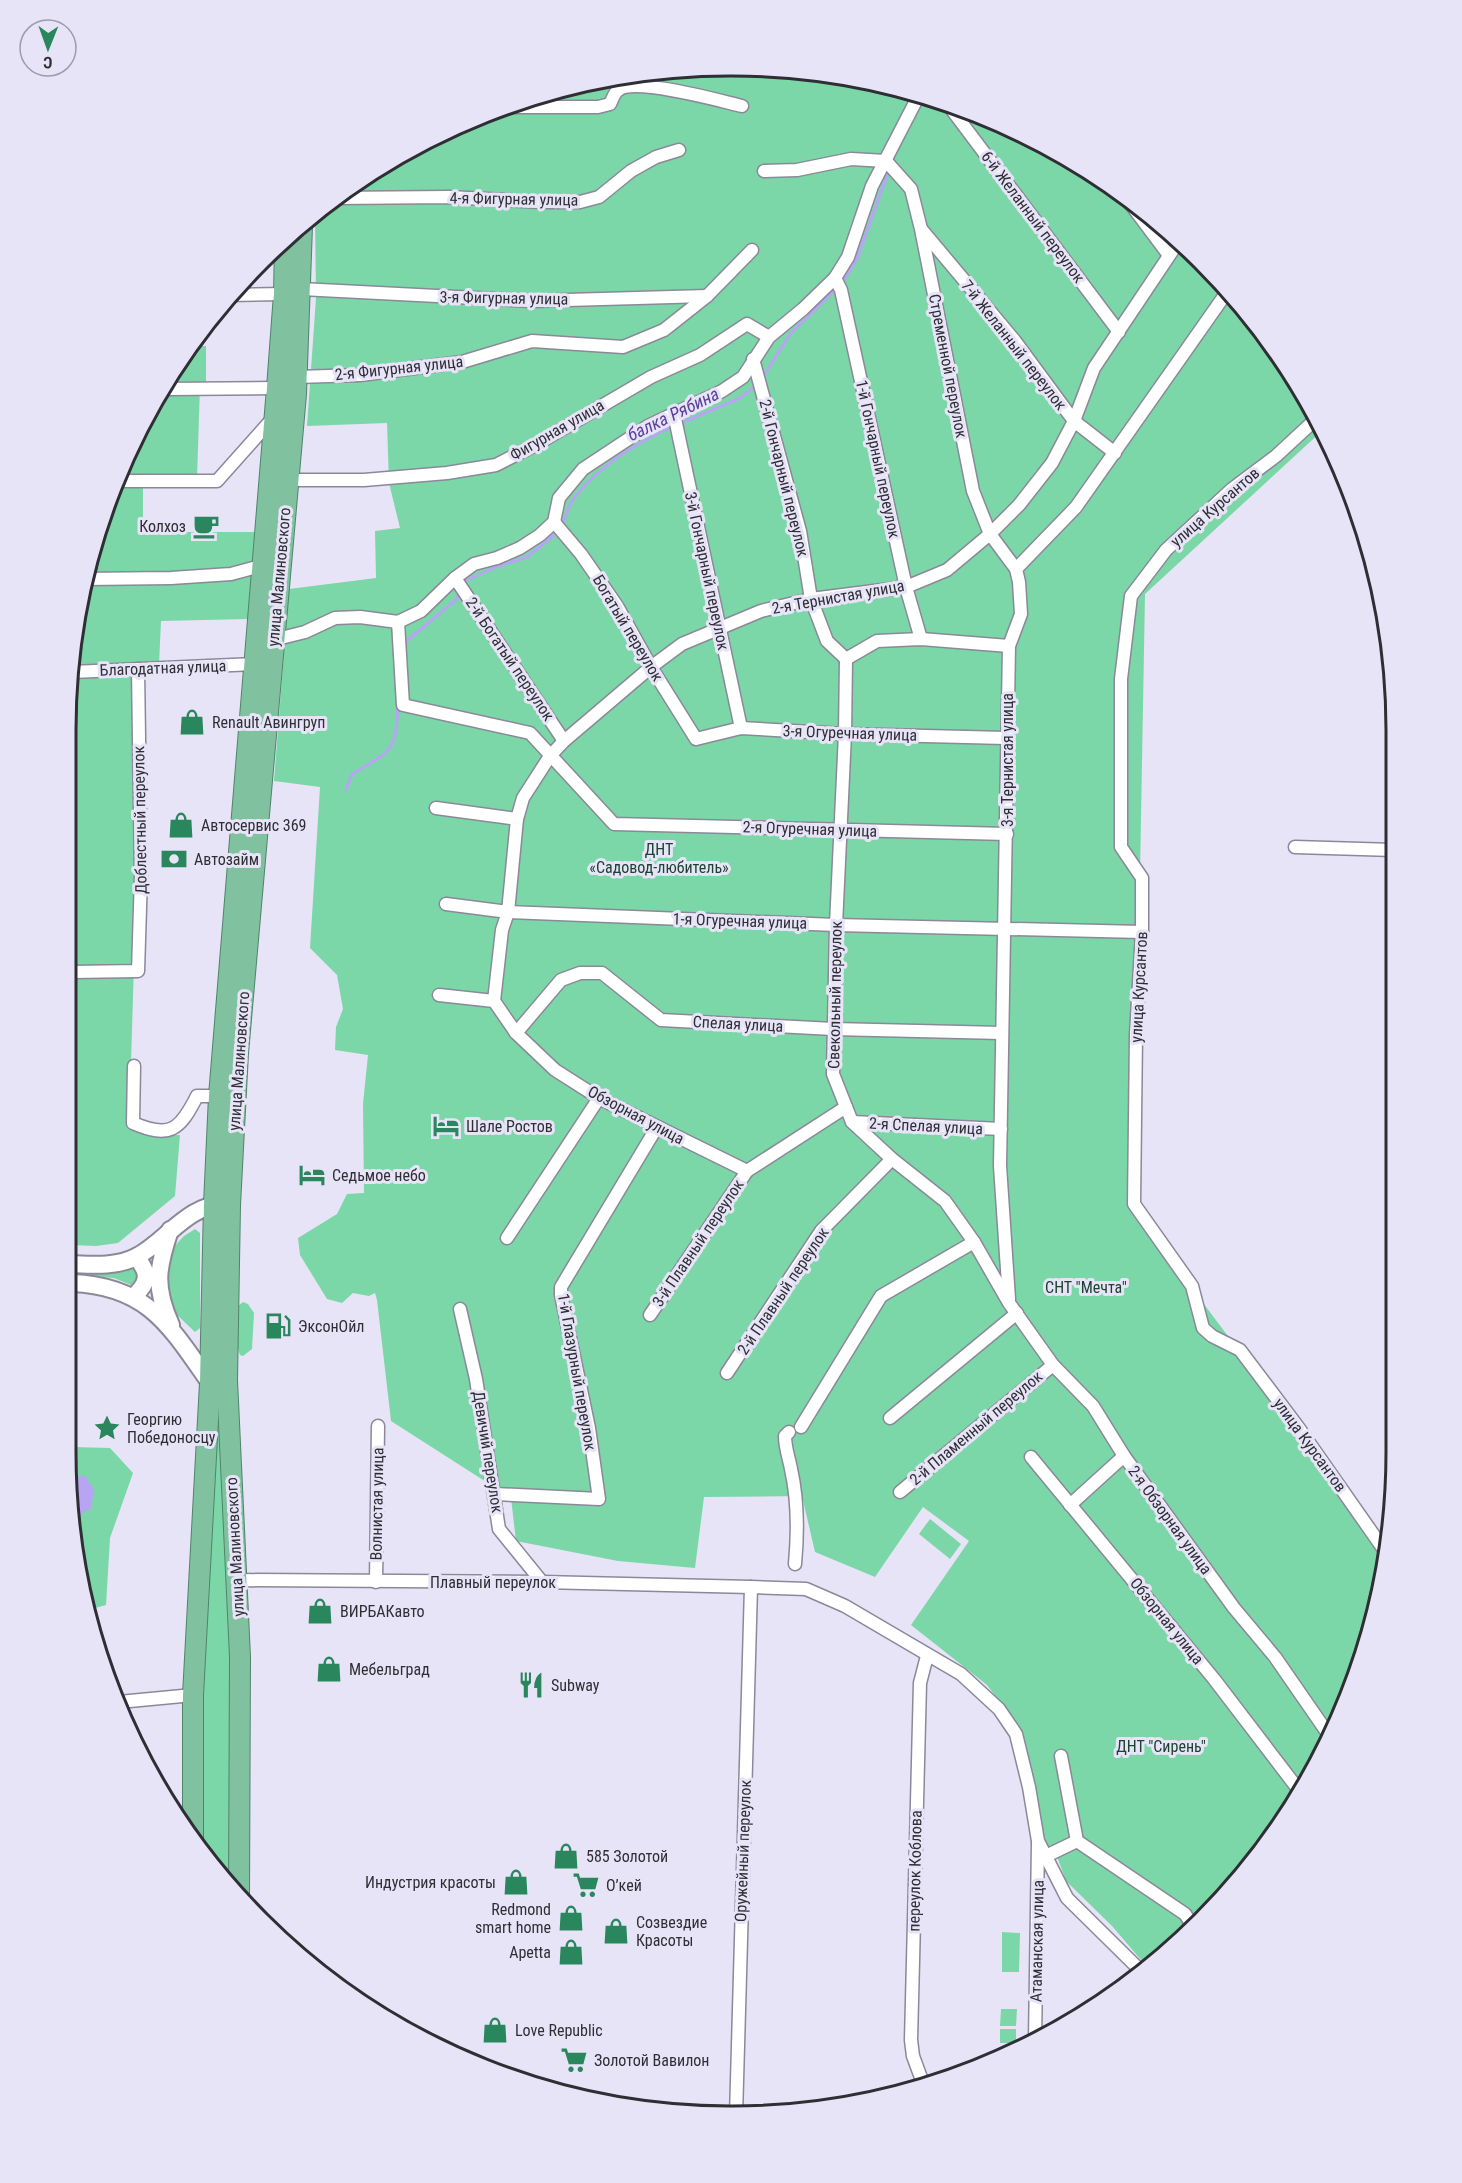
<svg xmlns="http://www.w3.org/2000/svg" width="1462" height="2183" viewBox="0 0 1462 2183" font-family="'Roboto Condensed',sans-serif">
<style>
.green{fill:#7bd7a7}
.water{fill:#b7a5f4}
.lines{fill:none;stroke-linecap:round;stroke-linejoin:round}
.stream{stroke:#b7a5f4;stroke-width:3}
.minor-casing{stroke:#8b8899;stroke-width:15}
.secondary-casing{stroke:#8b8899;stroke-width:20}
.trunk-casing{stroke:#4f846b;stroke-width:22}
.minor{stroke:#fff;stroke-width:12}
.secondary{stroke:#fff;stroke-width:16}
.trunk{stroke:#80c2a0;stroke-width:20}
.labels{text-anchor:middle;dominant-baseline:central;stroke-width:6;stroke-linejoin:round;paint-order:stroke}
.street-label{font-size:16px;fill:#2f2e35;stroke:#e7e4f7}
.poi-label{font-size:16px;fill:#2f2e35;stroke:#e7e4f7;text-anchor:start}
.park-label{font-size:16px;fill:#1a422e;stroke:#e7e4f7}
.water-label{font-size:18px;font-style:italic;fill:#5b409b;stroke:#e7e4f7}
.rim{fill:none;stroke:#2f2e35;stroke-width:3}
</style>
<rect width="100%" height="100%" fill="#e7e4f7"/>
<!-- green -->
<g class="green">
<polygon points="688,67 818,72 945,101 1064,155 1170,231 1259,326 1323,430 1145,594 1134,1211 1388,1549 1361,1665 1328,1746 1231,1891 1148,1968 1112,1926 1066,1881 1055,1851 1043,1849 1017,1725 987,1685 911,1625 969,1541 923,1507 875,1577 815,1552 802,1496 704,1497 695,1568 618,1561 516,1541 511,1498 391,1421 377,1300 375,1293 369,1296 353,1293 342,1303 327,1299 300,1255 298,1238 337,1214 347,1194 364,1193 363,1104 368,1055 335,1050 336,1027 343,1009 337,975 310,948 320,787 274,781 289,589 376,578 375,531 400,528 389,483 387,423 307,426 316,298 315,214 326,203 437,134 559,89"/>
<polygon points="199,340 199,346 206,346 206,386 200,386 197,478 143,479 143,532 258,532 249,619 161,621 159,665 134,666 138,832 129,1129 148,1135 180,1135 175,1196 118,1243 96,1246 72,1245 72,644 89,559 134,437"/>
<polygon points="195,1229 200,1233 200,1328 195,1332 174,1312 164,1294 170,1251 184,1236"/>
<polygon points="137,1266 139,1271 136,1287 114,1278 72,1275 72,1272 115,1273"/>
<polygon points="243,1302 248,1304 254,1313 252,1349 243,1356 240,1355 238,1349 238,1306"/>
<polygon points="217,1431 220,1431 230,1639 230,1889 200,1850 201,1707"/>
<polygon points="72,1447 110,1448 133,1473 110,1538 106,1605 88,1610 72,1539"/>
<polygon points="930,1519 961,1544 950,1559 919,1534"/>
<polygon points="1002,1932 1020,1933 1019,1972 1002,1972"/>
<polygon points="1001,2009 1017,2009 1016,2026 1000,2026"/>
<rect x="1000" y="2029" width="16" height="14"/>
</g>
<!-- water -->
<polygon class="water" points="84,1475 94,1489 91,1509 72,1518 72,1479"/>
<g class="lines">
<!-- stream -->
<g class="stream">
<polyline points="842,283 857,259 889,170"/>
<polyline points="762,378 791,333 836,289"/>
<polyline points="679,424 738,399 756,386"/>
<path d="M562,524C567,516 568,506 574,498C599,466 636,443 673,426"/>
<polyline points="462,585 465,581 496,567 527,557 557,533"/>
<polyline points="404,643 457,599 459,591"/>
<path d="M346,790L352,774C392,750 396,753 398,704"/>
</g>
<!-- minor casing -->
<g class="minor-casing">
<g id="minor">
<polyline points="946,102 1119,332"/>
<path d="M511,107H598L610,104C612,100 614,94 617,91C633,76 720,101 742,106"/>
<polyline points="764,171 797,170 851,159 886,161 911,189 921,229 973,491 990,534 1016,569"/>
<polyline points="335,198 449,197 541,202 580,202 599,197 631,171 656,157 679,150"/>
<polyline points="1129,202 1168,254"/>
<polyline points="922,230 1015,341 1074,421 1115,453"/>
<polyline points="835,278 841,290 906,587 921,639"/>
<polyline points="301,289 532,301 707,296"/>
<polyline points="230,295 284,294"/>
<polyline points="753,359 800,531 811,599 827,641 846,659"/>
<polyline points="297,377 360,375 462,362 532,341 623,347 664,330 707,296 752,250"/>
<polyline points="167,389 277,388"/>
<polyline points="674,414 741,728"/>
<polyline points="1316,419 1276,456 1232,489 1166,550 1131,596 1121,679 1121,847 1142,878 1142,932 1136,1035 1134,1204 1192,1286 1203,1328 1212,1336 1240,1350 1298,1427 1387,1554"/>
<polyline points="288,480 364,480 447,473 496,465 535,445 651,377 700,355 747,324 769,337"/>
<polyline points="118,481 217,481 274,417"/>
<polyline points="554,522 581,554 617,606 651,667 696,739 741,728 845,734 1006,738"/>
<polyline points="455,578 564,741"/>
<polyline points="85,579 171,578 231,574 264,565"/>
<polyline points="398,622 403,705 530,733 614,824 1007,834"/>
<polyline points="273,640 305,632 335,618 360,617 398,622 421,611 455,578 474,564 497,558 520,548 540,535 554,522 559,498 583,469 648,426 722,391 743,377 769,337 803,309 835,278 848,257 872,186 919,95"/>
<polyline points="846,659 845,734 836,925 833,1074 852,1122 892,1159 945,1201 974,1242 1009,1303 1053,1365 1093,1406 1124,1456 1234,1608 1275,1657 1331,1738"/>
<polyline points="846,659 877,641 921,639 1009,646"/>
<polyline points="72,672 255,664"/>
<polyline points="436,808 517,819"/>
<polyline points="1295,847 1394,850"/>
<polyline points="446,904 508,912 836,925 1142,932"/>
<polyline points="72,972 138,971 141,876 138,669"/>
<polyline points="439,995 494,1001 516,1033 555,1070 599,1098 747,1171 846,1107"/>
<polyline points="494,1001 502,930 508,912 517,819 523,798 550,756 564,741 651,667 682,644 761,611 811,599 906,587 947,570 990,534 1019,505 1052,463 1074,421 1094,368 1179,241"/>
<polyline points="516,1033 561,980 580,973 602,973 661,1020 833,1029 1002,1033"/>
<path d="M134,1066L133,1123C170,1139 180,1130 197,1096H219"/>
<polyline points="852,1122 1001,1129"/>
<polyline points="507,1238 599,1098"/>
<polyline points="1009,1299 1000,1166 1009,646 1021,614 1019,582 1016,569 1076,507 1227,292"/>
<polyline points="460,1309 476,1379 499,1529 542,1582"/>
<polyline points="650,1315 747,1171"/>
<polyline points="727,1373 821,1231 892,1159"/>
<polyline points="890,1418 1017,1313"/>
<polyline points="801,1427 881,1296 974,1242"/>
<path d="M789,1432L785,1436C785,1448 789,1458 791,1469C798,1500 798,1532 795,1564"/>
<polyline points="1031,1457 1214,1679 1298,1789"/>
<polyline points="900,1492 1053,1365"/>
<polyline points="495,1494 599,1499 589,1428 561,1295 561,1287 657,1127"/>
<polyline points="1070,1505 1124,1456"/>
<polyline points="236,1580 542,1582 751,1587 806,1589 845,1606 961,1674 999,1709 1016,1734 1029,1787 1038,1841 1067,1898 1143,1973"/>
<polyline points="376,1582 378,1426"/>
<polyline points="119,1702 193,1695"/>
<polyline points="1061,1756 1077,1841 1185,1914 1193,1926"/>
<polyline points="1046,1856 1077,1841"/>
<polyline points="1035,2040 1038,1843"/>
<polyline points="924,2086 913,2056 911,2040 920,1683 927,1656"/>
<polyline points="736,2116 751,1587"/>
</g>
</g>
<!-- secondary casing -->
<g class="secondary-casing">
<g id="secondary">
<path d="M170,1230C157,1269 154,1287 171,1325"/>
<path d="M72,1264C93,1265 116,1267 136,1257C167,1241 187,1204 226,1204"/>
<path d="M72,1283C148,1286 170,1326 210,1383"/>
<path d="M133,1297C149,1283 150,1273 136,1257"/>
</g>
</g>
<!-- trunk casing -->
<g class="trunk-casing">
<g id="trunk">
<polyline points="193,1840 193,1695 210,1383 214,1204 219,1096 277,388 284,294 285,242"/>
<polyline points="239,1898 240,1657 227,1380 230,1205 238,1053 296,394 302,226"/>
</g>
</g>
<!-- minor -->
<use href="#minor" class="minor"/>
<!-- secondary -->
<use href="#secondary" class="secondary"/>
<!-- trunk -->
<use href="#trunk" class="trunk"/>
</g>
<!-- icons -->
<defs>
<g id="cafe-bare" transform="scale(2.07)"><path d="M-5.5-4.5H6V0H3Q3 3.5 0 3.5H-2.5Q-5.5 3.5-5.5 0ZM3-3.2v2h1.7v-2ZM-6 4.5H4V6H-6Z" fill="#2a865c" stroke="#e7e4f7" stroke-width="2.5" paint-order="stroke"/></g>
<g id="shop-bare" transform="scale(2.07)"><path d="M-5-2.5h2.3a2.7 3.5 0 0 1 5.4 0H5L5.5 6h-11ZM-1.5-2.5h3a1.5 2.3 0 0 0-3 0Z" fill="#2a865c" stroke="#e7e4f7" stroke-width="2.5" paint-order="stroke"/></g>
<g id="bank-bare" transform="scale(2.07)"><path d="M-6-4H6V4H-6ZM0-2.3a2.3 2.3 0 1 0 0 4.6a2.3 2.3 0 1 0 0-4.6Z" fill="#2a865c" stroke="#e7e4f7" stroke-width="2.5" paint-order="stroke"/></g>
<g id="hotel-bare" transform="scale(2.07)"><path d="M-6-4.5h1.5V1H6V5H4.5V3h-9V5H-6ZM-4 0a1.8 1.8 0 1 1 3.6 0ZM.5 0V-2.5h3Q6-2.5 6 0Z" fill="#2a865c" stroke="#e7e4f7" stroke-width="2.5" paint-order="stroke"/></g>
<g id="fuel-bare" transform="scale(2.07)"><path d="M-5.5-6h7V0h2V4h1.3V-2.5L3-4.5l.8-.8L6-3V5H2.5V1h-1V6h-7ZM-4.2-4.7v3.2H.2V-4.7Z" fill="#2a865c" stroke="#e7e4f7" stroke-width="2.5" paint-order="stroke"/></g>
<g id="sight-bare" transform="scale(2.07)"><path d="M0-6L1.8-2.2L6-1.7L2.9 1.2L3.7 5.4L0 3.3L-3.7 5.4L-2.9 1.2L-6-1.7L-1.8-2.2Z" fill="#2a865c" stroke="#e7e4f7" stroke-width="2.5" paint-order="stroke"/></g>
<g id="restaurant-bare" transform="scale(2.07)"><path d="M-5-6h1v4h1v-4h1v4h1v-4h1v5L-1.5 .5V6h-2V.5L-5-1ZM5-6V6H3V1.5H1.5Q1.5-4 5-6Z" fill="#2a865c" stroke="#e7e4f7" stroke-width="2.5" paint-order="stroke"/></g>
<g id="supermarket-bare" transform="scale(2.07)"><path d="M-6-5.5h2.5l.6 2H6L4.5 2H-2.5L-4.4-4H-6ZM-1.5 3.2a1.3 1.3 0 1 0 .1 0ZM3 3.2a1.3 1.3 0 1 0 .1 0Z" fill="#2a865c" stroke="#e7e4f7" stroke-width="2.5" paint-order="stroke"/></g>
</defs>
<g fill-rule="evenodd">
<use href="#cafe-bare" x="206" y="526"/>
<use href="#shop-bare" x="192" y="722"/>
<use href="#shop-bare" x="181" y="825"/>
<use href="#bank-bare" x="174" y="859"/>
<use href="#hotel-bare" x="446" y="1126"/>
<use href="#hotel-bare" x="312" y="1175"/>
<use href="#fuel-bare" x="278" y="1326"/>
<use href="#sight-bare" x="107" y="1428"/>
<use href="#shop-bare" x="320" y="1611"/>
<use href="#shop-bare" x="329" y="1669"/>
<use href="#restaurant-bare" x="531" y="1685"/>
<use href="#shop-bare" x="566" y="1856"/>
<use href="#shop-bare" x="516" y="1882"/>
<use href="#supermarket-bare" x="586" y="1885"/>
<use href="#shop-bare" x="571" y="1918"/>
<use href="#shop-bare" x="616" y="1931"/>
<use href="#shop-bare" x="571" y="1952"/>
<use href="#shop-bare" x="495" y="2030"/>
<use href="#supermarket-bare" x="574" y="2060"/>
</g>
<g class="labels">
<!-- street labels -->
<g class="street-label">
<text transform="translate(514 199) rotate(1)">4-я Фигурная улица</text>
<text transform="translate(1033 217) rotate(53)">6-й Желанный переулок</text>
<text transform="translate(504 298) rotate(1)">3-я Фигурная улица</text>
<text transform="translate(1014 345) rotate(52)">7-й Желанный переулок</text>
<text transform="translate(948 366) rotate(79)">Стременной переулок</text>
<text transform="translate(399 368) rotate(-6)">2-я Фигурная улица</text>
<text transform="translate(557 430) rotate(-30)">Фигурная улица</text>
<text transform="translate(878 459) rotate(78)">1-й Гончарный переулок</text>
<text transform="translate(784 478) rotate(76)">2-й Гончарный переулок</text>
<text transform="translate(1215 507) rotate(-41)">улица Курсантов</text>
<text transform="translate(707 571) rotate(78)">3-й Гончарный переулок</text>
<text transform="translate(279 577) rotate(-85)">улица Малиновского</text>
<text transform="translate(838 597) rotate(-10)">2-я Тернистая улица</text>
<text transform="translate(628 628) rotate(59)">Богатый переулок</text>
<text transform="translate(510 659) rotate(56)">2-й Богатый переулок</text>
<text transform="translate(163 668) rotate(-2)">Благодатная улица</text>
<text transform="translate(850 733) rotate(2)">3-я Огуречная улица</text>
<text transform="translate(1007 760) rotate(-90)">3-я Тернистая улица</text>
<text transform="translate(140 820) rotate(-91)">Доблестный переулок</text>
<text transform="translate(810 829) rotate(2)">2-я Огуречная улица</text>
<text transform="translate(740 921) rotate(2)">1-я Огуречная улица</text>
<text transform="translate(1139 987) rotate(-87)">улица Курсантов</text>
<text transform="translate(835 995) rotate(-89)">Свекольный переулок</text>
<text transform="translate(738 1024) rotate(3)">Спелая улица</text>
<text transform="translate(239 1061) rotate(-86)">улица Малиновского</text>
<text transform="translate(636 1115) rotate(28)">Обзорная улица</text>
<text transform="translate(926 1126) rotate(3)">2-я Спелая улица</text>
<text transform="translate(698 1243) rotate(-56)">3-й Плавный переулок</text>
<text transform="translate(783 1291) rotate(-56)">2-й Плавный переулок</text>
<text transform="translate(577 1372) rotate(80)">1-й Глазурный переулок</text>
<text transform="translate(976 1428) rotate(-40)">2-й Пламенный переулок</text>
<text transform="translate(1310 1445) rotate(54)">улица Курсантов</text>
<text transform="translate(488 1452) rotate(81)">Девичий переулок</text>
<text transform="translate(377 1504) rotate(-89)">Волнистая улица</text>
<text transform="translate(1170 1520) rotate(54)">2-я Обзорная улица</text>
<text transform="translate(235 1547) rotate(-93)">улица Малиновского</text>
<text x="493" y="1582">Плавный переулок</text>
<text transform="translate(1167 1621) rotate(51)">Обзорная улица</text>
<text transform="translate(743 1851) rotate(-88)">Оружейный переулок</text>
<text transform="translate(915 1871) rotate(-89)">переулок Коблова</text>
<text transform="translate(1037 1941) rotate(-89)">Атаманская улица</text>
</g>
<!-- poi labels -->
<g class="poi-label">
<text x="186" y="526" text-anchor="end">Колхоз</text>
<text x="212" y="722">Renault Авингруп</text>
<text x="201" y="825">Автосервис 369</text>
<text x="194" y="859">Автозайм</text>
<text x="466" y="1126">Шале Ростов</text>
<text x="332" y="1175">Седьмое небо</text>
<text x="298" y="1326">ЭксонОйл</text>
<text x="127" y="1419">Георгию<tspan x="127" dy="18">Победоносцу</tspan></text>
<text x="340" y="1611">ВИРБАКавто</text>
<text x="349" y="1669">Мебельград</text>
<text x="551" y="1685">Subway</text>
<text x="586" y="1856">585 Золотой</text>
<text x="496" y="1882" text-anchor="end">Индустрия красоты</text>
<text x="606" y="1885">О’кей</text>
<text x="551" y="1909" text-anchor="end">Redmond<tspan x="551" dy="18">smart home</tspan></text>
<text x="636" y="1922">Созвездие<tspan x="636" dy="18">Красоты</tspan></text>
<text x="551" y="1952" text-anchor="end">Apetta</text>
<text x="515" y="2030">Love Republic</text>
<text x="594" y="2060">Золотой Вавилон</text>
</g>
<!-- park labels -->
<g class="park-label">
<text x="659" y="849">ДНТ<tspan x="659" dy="18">«Садовод-любитель»</tspan></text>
<text x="1086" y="1287">СНТ "Мечта"</text>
<text x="1161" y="1746">ДНТ "Сирень"</text>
</g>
<!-- water labels -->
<g class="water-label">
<text transform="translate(673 414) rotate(-26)">балка Рябина</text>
</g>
</g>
<!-- crop -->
<path d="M0 0H1462V2183H0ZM730 76H732A654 654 0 0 1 1386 730V1452A654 654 0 0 1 732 2106H730A654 654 0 0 1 76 1452V730A654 654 0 0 1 730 76Z" fill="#e7e4f7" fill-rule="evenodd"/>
<path class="rim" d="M730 76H732A654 654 0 0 1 1386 730V1452A654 654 0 0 1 732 2106H730A654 654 0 0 1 76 1452V730A654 654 0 0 1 730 76Z"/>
<!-- north arrow -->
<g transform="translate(48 48) rotate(181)"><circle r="28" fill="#e7e4f7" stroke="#9d9ba9" stroke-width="1.5"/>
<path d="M0-4.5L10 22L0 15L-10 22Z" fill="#2a865c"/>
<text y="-9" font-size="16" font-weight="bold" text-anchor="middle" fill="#2f2e35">С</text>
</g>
</svg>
